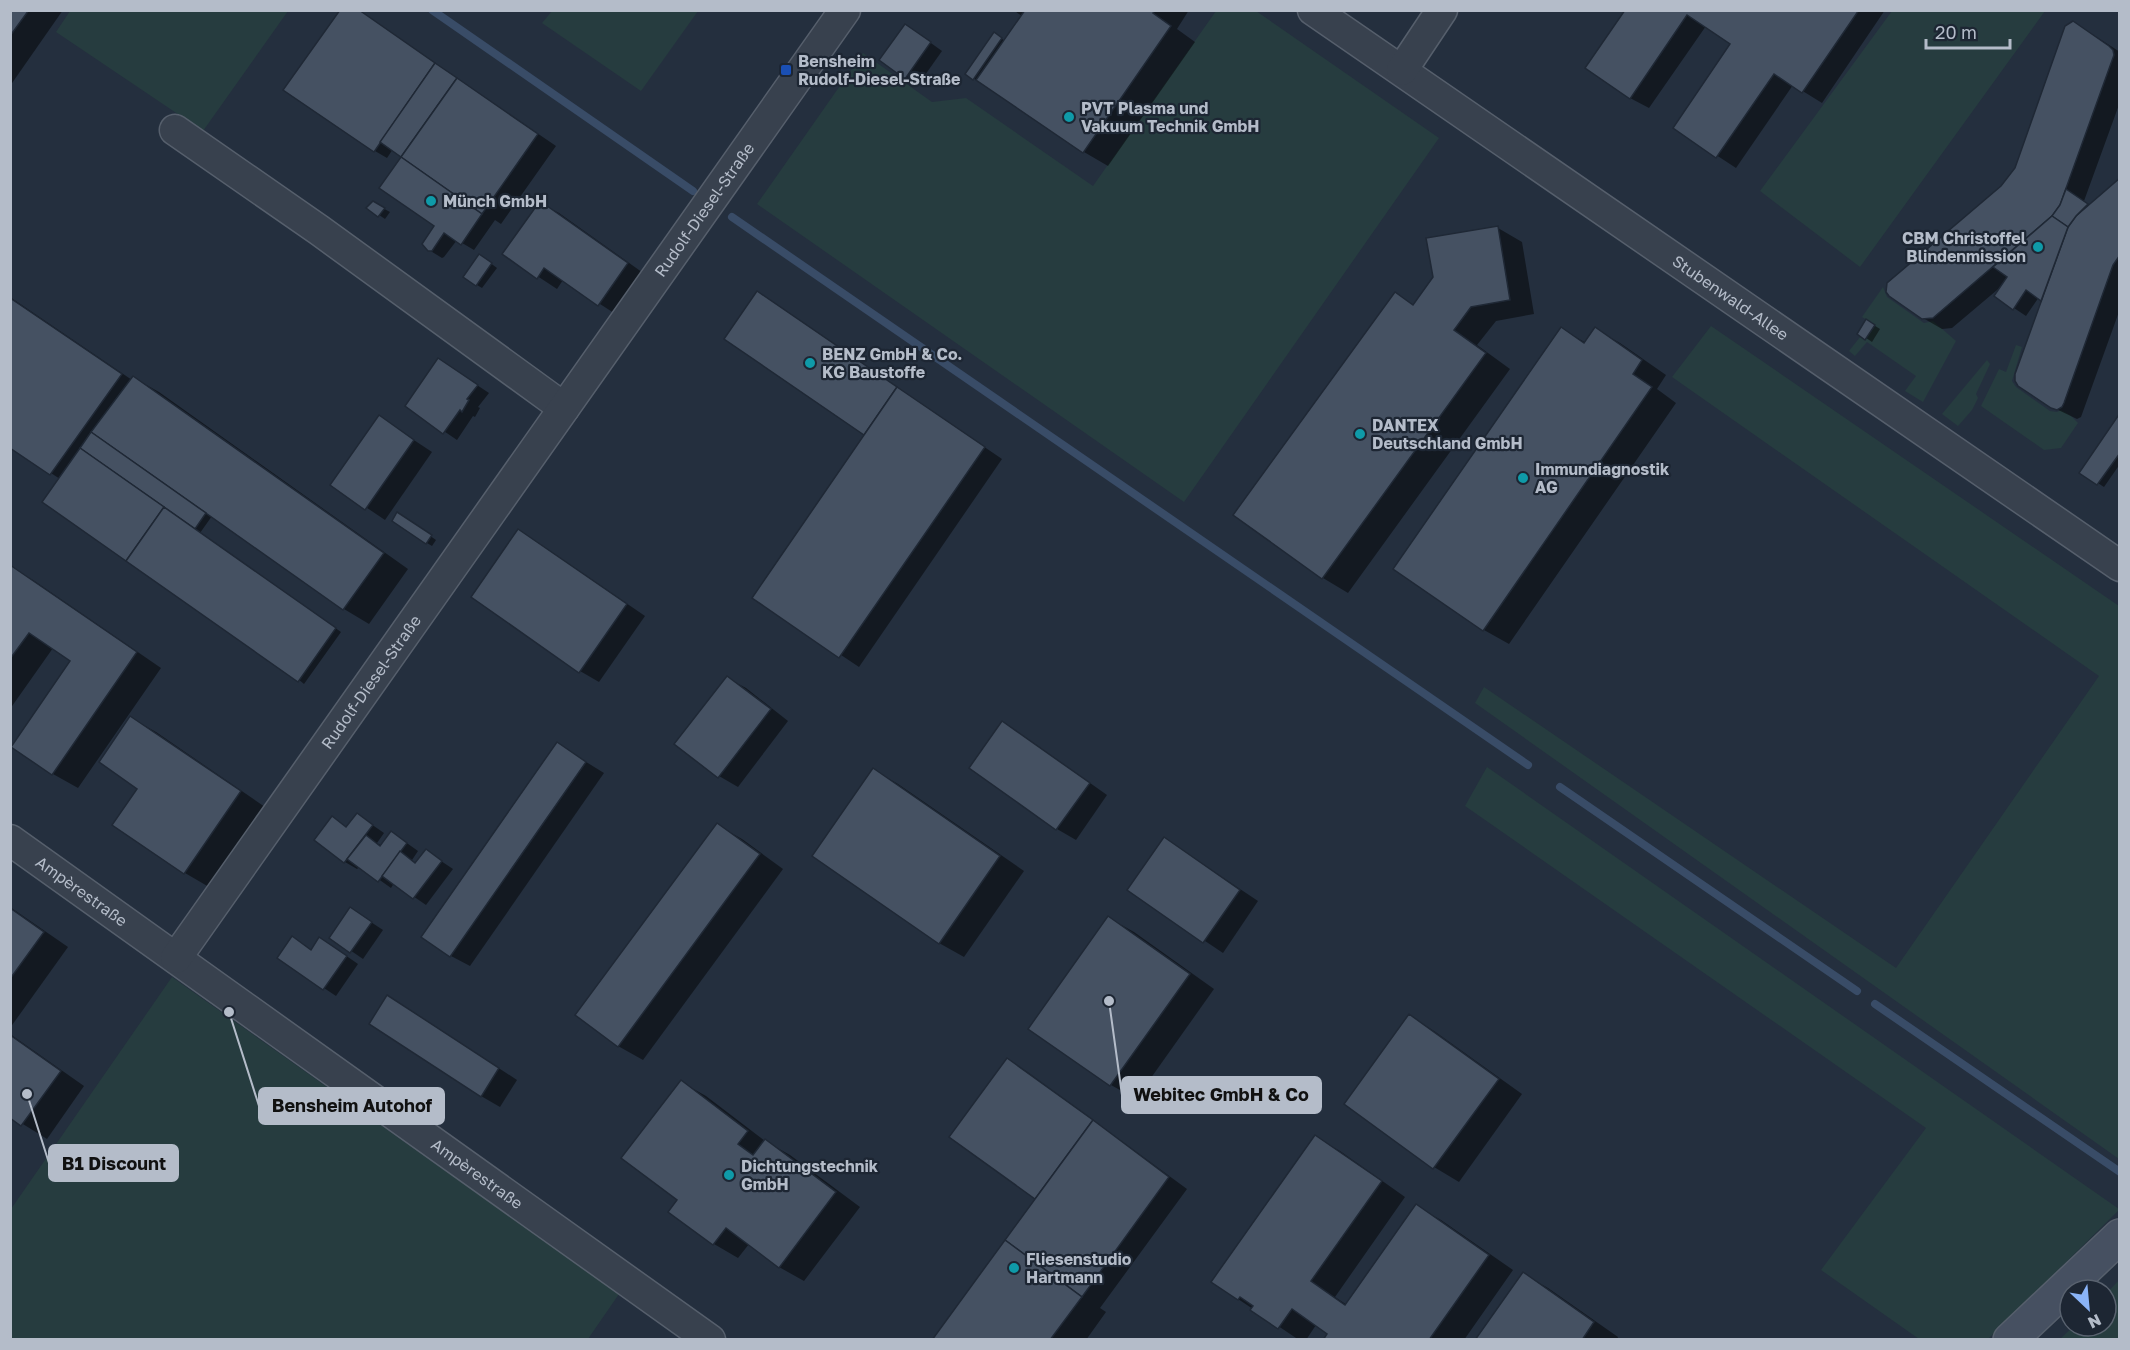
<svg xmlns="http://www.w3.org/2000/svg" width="2130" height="1350" viewBox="0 0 2130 1350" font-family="'Golos Text',sans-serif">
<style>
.green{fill:#263c3f}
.shadow{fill:#0007}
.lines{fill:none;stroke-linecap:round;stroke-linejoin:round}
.stream{stroke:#394c67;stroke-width:8}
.building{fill:#455162;stroke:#1f2835;stroke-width:1.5}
.street-casing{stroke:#565f6c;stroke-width:33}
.secondary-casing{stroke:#565f6c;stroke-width:36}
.street{stroke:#38414e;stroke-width:30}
.secondary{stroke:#465061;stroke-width:33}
.transit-dot{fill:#1a4fb4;stroke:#1d2633;stroke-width:2}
.culture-dot{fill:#0f9aa8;stroke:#1d2633;stroke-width:2}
.labels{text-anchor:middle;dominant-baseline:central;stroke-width:4.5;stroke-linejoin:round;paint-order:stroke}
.poi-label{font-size:16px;font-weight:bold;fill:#b4bcc9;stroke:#1d2633;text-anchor:start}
.street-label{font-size:16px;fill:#b4bcc9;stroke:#1d2633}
.leader{fill:none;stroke:#b4bcc9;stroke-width:2}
.callout-dot{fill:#b4bcc9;stroke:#1d2633;stroke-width:2}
.callout{fill:#b4bcc9;stroke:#b4bcc9;stroke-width:2}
.callout-label{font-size:18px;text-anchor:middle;font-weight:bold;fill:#111}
</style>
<rect width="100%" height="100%" fill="#242f3e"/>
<!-- green -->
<g class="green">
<polygon points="553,10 698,10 698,11 641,91 542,23"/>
<polygon points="70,11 288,11 203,131 56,32"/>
<polygon points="1216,11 1256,11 1439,138 1184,502 757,204 863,53 932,102 966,98 1093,186"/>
<polygon points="1892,11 2045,11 1860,267 1760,191"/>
<polygon points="1883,287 1887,297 1924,323 1933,321 1956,341 1923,402 1905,391 1916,376 1867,342 1855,356 1849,351 1860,337 1865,340 1875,325 1862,317"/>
<polygon points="1711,326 2119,606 2119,1159 1475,703 1484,687 1896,968 2099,676 1672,377"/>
<polygon points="2016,345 2022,347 2012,381 2016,387 2050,411 2057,412 2061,410 2070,415 2078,423 2061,448 2044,450 1981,406 1999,369 2006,372"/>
<polygon points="1987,360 1990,364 1976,394 1978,398 1972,410 1958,426 1942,414"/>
<polygon points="1487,767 2119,1209 2119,1210 1988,1339 1919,1339 1821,1270 1926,1128 1465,806"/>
<polygon points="172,977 619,1294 588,1339 11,1339 11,1209"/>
<polygon points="2119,1280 2119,1339 2060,1339 2074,1326 2106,1326 2106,1294"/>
</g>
<!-- shadow -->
<g class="shadow">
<polygon points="10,10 63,10 10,86"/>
<polygon points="1013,10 1189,10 1177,29 1195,42 1108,166 1084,152 967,74 995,34 1005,41 1022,16"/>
<polygon points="1627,10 1885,10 1822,103 1793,85 1736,168 1675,128 1733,44 1706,26 1649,108 1630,98"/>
<polygon points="2078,25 2120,52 2120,102 2084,201 2090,205 2120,180 2120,309 2081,417 2077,419 2052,407 2043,301 2039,297 2026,316 1996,296 2003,285 1952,328 1942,329 1923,318 2003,187 2016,169"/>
<polygon points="917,33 942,51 918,85 906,78"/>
<polygon points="446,71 556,146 501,224 495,220 474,250 457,240 444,257 442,258 429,250 436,225 408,163 393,149 387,158 375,151 285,90"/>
<polygon points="373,203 390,212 385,219 369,208"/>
<polygon points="540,203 559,213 646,275 617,315 563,280 557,289 504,254"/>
<polygon points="1498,228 1522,242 1534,314 1496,321 1477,345 1510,369 1348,593 1323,578 1235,515 1395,294 1414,305"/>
<polygon points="485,259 497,268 482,288 477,285"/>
<polygon points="10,297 132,380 134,378 159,392 408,569 369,624 344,609 212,516 200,533 341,632 304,684 60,479 10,446"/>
<polygon points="770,301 1002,459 859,667 754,597 866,434 726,339"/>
<polygon points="1872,324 1880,329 1872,342 1859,333"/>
<polygon points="1562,329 1586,343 1595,329 1620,343 1666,375 1657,389 1676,403 1509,644 1484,630 1395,569"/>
<polygon points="439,360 489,393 478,407 480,408 475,417 473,416 457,440 407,406"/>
<polygon points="2120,416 2120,464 2104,487 2081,472"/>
<polygon points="379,417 432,452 385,520 333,485"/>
<polygon points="403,517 436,540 432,546 427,543"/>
<polygon points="519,531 537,542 645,616 599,682 580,671"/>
<polygon points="10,567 33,580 161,668 78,788 53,774 72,661 53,648 10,709"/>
<polygon points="727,678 746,688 788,721 738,787 719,776 676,743"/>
<polygon points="131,718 156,732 265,807 209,887 185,873 140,789"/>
<polygon points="1003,723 1021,734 1107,795 1076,840 1057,829"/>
<polygon points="557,744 604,773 470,966 451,956"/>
<polygon points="874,770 898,784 1024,871 964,957 939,943"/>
<polygon points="358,815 384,833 377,843 382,846 404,841 418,851 412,860 417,864 426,851 453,869 426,905 394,883 391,888 360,866 357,869 345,862 316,840 332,818 348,828"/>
<polygon points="717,825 742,839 783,869 643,1060 618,1046"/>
<polygon points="1165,839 1258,901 1223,953 1129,890"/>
<polygon points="10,907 68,947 10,1028"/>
<polygon points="351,909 383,930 363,959 331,937"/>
<polygon points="1109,918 1134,932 1214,989 1136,1099 1111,1085 1030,1028"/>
<polygon points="305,945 312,951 332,946 358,964 336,996 279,958"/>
<polygon points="407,1008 517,1080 500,1107 481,1096"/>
<polygon points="1410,1016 1434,1031 1522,1094 1459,1182 1434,1167"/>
<polygon points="10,1034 84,1086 47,1139 10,1116"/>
<polygon points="1007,1060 1026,1071 1187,1189 1100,1308 1106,1312 1086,1340 934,1340 1037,1199 951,1137"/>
<polygon points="681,1082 706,1096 765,1141 790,1155 860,1207 804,1281 779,1267 749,1244 738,1258 714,1244"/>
<polygon points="1315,1137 1340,1151 1405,1197 1335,1297 1347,1305 1416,1206 1441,1220 1513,1270 1464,1340 1325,1340 1329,1334 1316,1325 1306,1340 1299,1340 1238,1299"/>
<polygon points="1523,1274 1548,1288 1618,1337 1617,1340 1477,1340"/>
</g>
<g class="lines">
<!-- stream -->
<g class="stream">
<polyline points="432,10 693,191"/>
<polyline points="732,217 1528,765"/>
<polyline points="1560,787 1857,991"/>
<polyline points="1875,1004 2120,1172"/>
</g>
</g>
<!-- building -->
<g class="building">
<polygon points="10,10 29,10 10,36"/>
<polygon points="340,10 359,10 435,63 374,152 283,90"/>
<polygon points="1025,10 1155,10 1153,13 1171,26 1083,153 976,80"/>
<polygon points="1625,10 1859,10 1802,93 1774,74 1716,158 1673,128 1730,44 1687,15 1630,99 1585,68"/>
<polygon points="2073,21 2109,46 2113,50 2114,55 2060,205 2052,216 1933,318 1922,319 1889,296 1886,292 1887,283 2001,186 2015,168 2065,26"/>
<polygon points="905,24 931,42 905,79 879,60"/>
<polygon points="994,32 1002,38 973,80 965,74"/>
<polygon points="435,63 457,78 401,157 380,142"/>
<polygon points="457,78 538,134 482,214 401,157"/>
<polygon points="401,157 482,214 461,245 444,233 432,251 428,251 422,244 434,226 379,188"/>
<polygon points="2120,178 2120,255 2113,265 2064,403 2062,407 2057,410 2051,408 2018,386 2015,381 2015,374 2068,227 2076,216"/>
<polygon points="2066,189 2088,204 2076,216 2068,227 2052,216 2060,205"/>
<polygon points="373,201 385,208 378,217 366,208"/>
<polygon points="540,201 628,263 598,306 544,268 537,279 502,254"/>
<polygon points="2052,216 2068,227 2041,301 2026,290 2013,310 1994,296 2007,277 1993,267"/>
<polygon points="1498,226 1510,300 1471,307 1454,330 1486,353 1322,579 1233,515 1395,292 1413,305 1433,277 1426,238"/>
<polygon points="479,254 492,263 476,286 463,277"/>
<polygon points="757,291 897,387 864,435 724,339"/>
<polygon points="10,298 122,374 50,475 10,448"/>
<polygon points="1866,319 1875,325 1865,340 1857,334"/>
<polygon points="1561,327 1584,343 1595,327 1642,360 1633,374 1652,387 1483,631 1393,569"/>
<polygon points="438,358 478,385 467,399 469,400 462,412 460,410 443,434 405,406"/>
<polygon points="133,376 384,553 343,610 91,432"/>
<polygon points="897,387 985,447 839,658 752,598"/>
<polygon points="2120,413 2120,453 2097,485 2079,473"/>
<polygon points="379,415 414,440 365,510 330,485"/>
<polygon points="91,432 206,513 195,529 80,448"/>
<polygon points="80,448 164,507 126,561 42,502"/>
<polygon points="164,507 336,628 298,682 126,561"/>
<polygon points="397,512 432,535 426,544 392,521"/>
<polygon points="518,529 627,604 579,673 471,597"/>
<polygon points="10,565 137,652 52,775 11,747 70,661 29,633 10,659"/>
<polygon points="727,676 771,709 718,778 674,744"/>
<polygon points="130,716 241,791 184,874 112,825 137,789 99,762"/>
<polygon points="1002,721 1090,783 1056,830 969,768"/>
<polygon points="557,742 586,762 450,957 421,937"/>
<polygon points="873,768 1000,856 939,944 812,856"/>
<polygon points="357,813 373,825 344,863 314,840 332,816 346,827"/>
<polygon points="717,823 760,854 618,1047 575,1015"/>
<polygon points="391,831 407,843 378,882 347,859 366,835 380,846"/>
<polygon points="1164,837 1240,890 1203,943 1127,890"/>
<polygon points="426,849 442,861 413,899 382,876 400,851 415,863"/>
<polygon points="350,907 372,922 350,953 329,938"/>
<polygon points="10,908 44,932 10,979"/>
<polygon points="1108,916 1190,974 1110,1086 1028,1029"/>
<polygon points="292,936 311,950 319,937 347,956 323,990 277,958"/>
<polygon points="387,995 499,1068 481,1097 369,1024"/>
<polygon points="1409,1014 1499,1079 1433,1169 1344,1104"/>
<polygon points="10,1035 61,1071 21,1126 10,1118"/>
<polygon points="1007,1058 1093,1120 1035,1199 949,1137"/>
<polygon points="681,1080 748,1131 738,1144 753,1155 765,1139 836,1192 779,1268 726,1228 713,1245 668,1212 677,1200 621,1158"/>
<polygon points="1093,1120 1169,1177 1082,1297 1005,1240"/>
<polygon points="1315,1135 1382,1181 1311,1281 1345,1305 1416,1204 1489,1255 1429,1340 1323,1340 1327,1334 1292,1309 1278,1329 1250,1310 1253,1306 1240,1297 1238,1300 1211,1282"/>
<polygon points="1005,1240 1082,1297 1050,1340 932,1340"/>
<polygon points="1523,1272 1594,1322 1582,1340 1475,1340"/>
</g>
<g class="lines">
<!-- street casing -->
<g class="street-casing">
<g id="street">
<path id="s1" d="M1313,10L2120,566"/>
<polyline points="1402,70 1442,10"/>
<polyline points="175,130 319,230 564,408"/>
<path id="s2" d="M10,840L710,1340"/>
<path id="s3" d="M176,958L845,10"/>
</g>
</g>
<!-- secondary casing -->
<g class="secondary-casing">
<polyline id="secondary" points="2010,1340 2120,1236"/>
</g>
<!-- street -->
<use href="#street" class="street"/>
<!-- secondary -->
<use href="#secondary" class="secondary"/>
</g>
<!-- markers -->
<rect class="transit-dot" x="780" y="64" width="12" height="12" rx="3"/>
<g class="culture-dot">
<circle cx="1069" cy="117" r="6"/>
<circle cx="431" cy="201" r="6"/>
<circle cx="2038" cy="247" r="6"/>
<circle cx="810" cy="363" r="6"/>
<circle cx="1360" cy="434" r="6"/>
<circle cx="1523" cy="478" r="6"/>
<circle cx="729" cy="1175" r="6"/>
<circle cx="1014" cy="1268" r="6"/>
</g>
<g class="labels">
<!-- poi labels -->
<g class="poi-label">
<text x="798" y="61">Bensheim<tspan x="798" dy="18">Rudolf-Diesel-Straße</tspan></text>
<text x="1081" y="108">PVT Plasma und<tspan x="1081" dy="18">Vakuum Technik GmbH</tspan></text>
<text x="443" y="201">Münch GmbH</text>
<text x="2026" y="238" text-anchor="end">CBM Christoffel<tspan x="2026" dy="18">Blindenmission</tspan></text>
<text x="822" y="354">BENZ GmbH &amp; Co.<tspan x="822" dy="18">KG Baustoffe</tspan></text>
<text x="1372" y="425">DANTEX<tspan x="1372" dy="18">Deutschland GmbH</tspan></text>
<text x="1535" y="469">Immundiagnostik<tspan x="1535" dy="18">AG</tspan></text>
<text x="741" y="1166">Dichtungstechnik<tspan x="741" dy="18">GmbH</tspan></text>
<text x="1026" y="1259">Fliesenstudio<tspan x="1026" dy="18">Hartmann</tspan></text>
</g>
<!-- street labels -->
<g class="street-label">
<text stroke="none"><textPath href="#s3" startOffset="916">Rudolf-Diesel-Straße</textPath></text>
<text stroke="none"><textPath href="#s1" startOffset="507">Stubenwald-Allee</textPath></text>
<text stroke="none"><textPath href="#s3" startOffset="338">Rudolf-Diesel-Straße</textPath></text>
<text stroke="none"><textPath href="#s2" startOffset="88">Ampèrestraße</textPath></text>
<text stroke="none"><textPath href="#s2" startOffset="574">Ampèrestraße</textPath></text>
</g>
</g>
<!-- callouts -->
<path class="leader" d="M1109 1001L1122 1095M229 1012L259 1106M27 1094L49 1163"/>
<g class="callout-dot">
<circle cx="1109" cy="1001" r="6"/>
<circle cx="229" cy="1012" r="6"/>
<circle cx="27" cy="1094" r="6"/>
</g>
<g class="callout">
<rect x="1122" y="1077" width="199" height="36" rx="6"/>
<rect x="259" y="1088" width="185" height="36" rx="6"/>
<rect x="49" y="1145" width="129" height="36" rx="6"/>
</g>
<g class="callout-label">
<text x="1221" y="1101">Webitec GmbH &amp; Co</text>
<text x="352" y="1112">Bensheim Autohof</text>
<text x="114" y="1170">B1 Discount</text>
</g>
<!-- border -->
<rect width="2130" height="1350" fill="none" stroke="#b4bcc9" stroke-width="24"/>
<!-- north arrow -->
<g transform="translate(2088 1308) rotate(154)"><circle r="28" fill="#1d2633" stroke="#59626f" stroke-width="1.5"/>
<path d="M0-4.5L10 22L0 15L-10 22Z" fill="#8ab4f8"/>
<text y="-9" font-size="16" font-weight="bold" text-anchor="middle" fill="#b4bcc9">N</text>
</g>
<!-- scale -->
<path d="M1926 39v9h84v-9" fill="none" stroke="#b4bcc9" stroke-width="3"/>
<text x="1935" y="39" font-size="18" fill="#b4bcc9" stroke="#1d2633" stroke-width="4.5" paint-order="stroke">20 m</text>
</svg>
